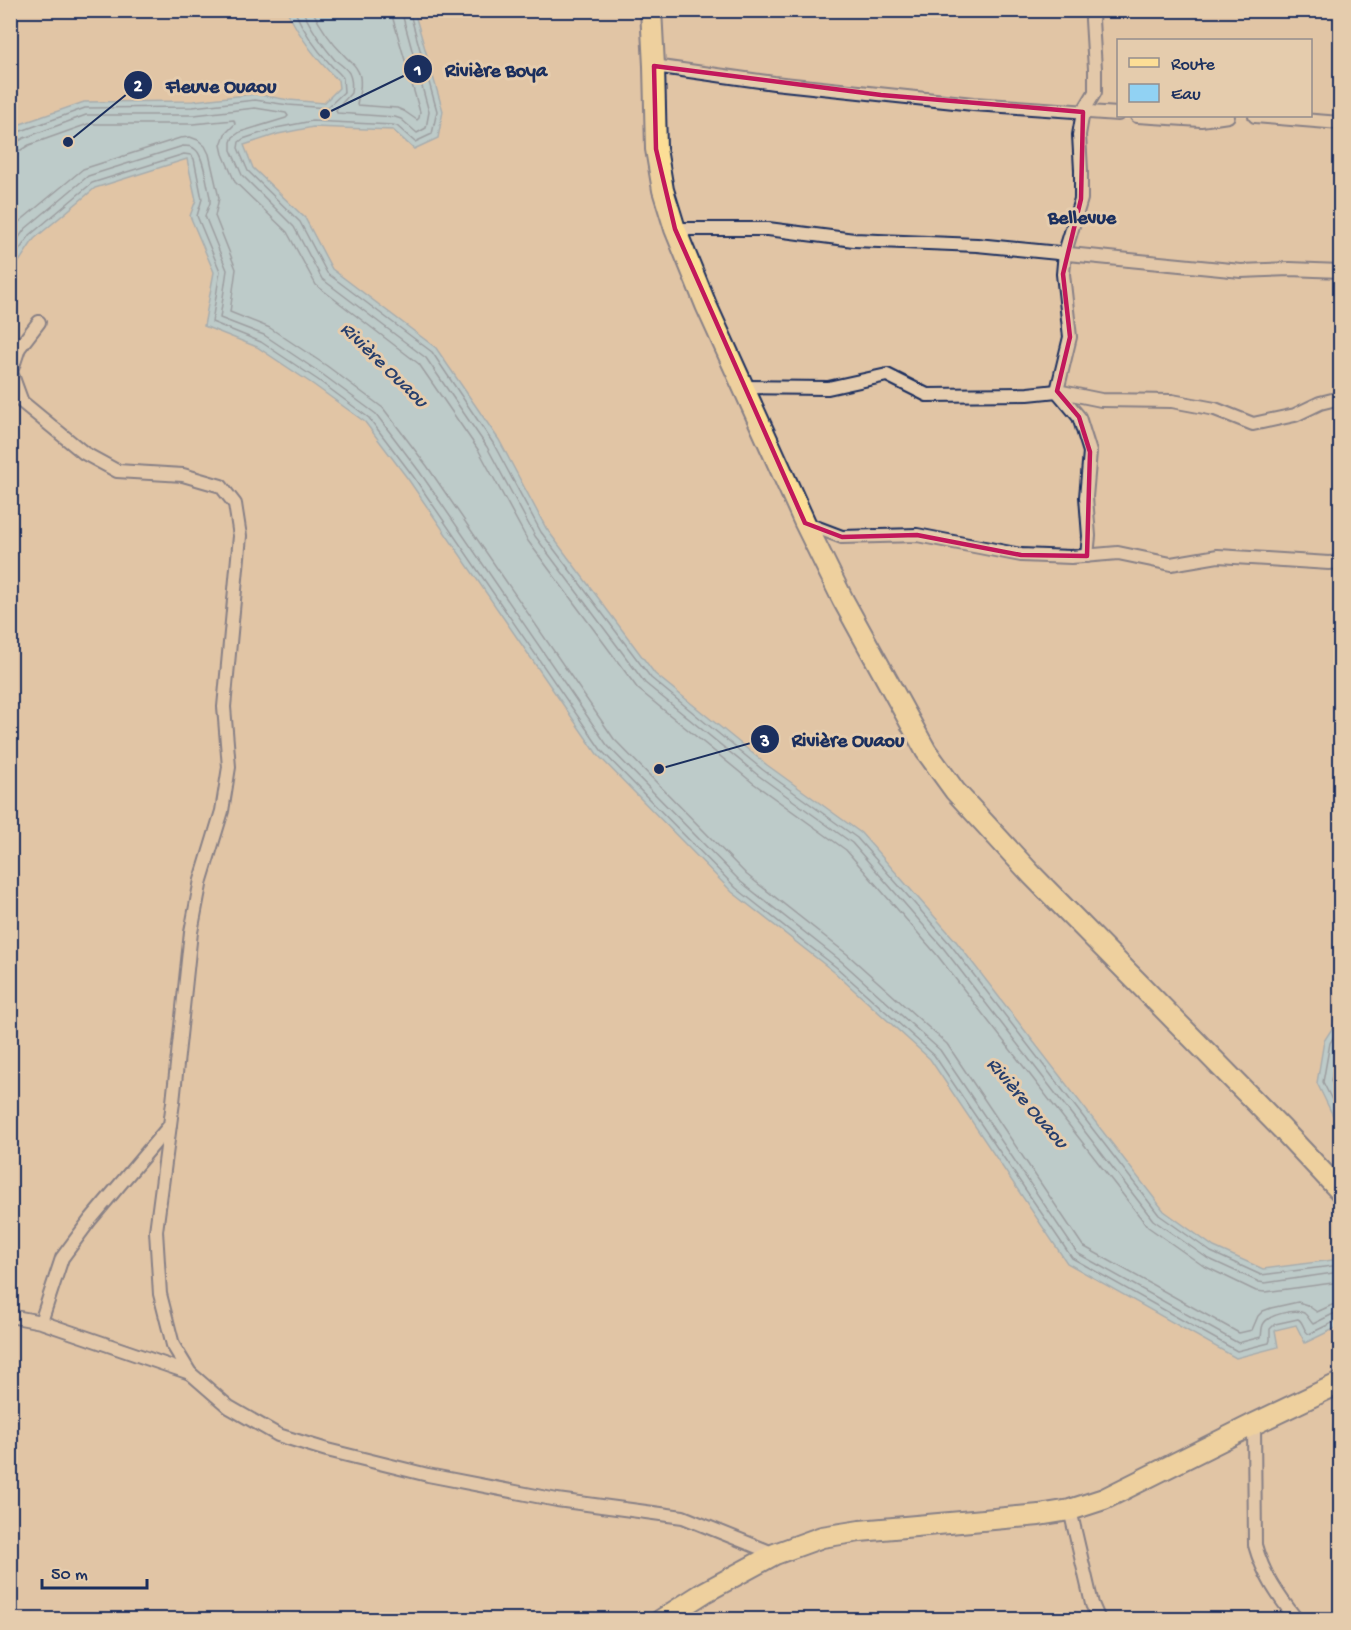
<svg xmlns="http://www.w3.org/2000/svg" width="1351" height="1630" viewBox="0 0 1351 1630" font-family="'Gochi Hand',sans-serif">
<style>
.water{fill:#91d2f3;stroke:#6291b7;stroke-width:1.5}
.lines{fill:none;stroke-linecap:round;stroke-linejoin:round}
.shore{stroke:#4a709a;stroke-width:1.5}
.street-casing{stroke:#1b2f5e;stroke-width:16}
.primary-casing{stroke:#1b2f5e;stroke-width:24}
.street{stroke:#e5ccad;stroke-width:12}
.primary{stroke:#fcde96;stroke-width:20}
.marked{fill:none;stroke:#c2185b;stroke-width:4.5;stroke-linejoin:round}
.labels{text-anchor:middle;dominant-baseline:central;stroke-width:6;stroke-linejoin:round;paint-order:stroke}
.neighbourhood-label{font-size:20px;font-weight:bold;fill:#1b2f5e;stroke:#e5ccad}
.water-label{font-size:20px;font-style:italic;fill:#273f6d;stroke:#e5ccad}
.leader{fill:none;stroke:#1b2f5e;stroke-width:2}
.callout-dot{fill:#1b2f5e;stroke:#e5ccad;stroke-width:2}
.mark-label{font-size:18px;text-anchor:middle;font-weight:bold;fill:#fff}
.callout-label{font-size:20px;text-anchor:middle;font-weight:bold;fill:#1b2f5e;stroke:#e5ccad;stroke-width:6;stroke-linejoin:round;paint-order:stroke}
</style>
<rect width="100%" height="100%" fill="#e1c5a5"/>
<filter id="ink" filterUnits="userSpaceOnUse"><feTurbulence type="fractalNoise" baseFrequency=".0167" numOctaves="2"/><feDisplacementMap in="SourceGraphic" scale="12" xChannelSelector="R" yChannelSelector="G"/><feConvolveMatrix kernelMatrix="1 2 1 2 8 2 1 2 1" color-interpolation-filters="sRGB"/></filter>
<g filter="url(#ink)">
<!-- water -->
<g class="water">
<path d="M287,11H414L443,111L438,138L414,149L393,130L313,127L278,134L244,145L253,168L305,218L332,269L436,348L499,440L546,528L655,674L767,765L861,833L955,940L1164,1211L1214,1247L1263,1269L1340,1259V1326L1305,1343L1296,1325L1275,1330L1278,1347L1236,1358L1067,1263L930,1059L833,971L732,892L597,754L408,479L365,422L314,385L257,347L204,326L214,272L190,216L196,200L187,159L95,188L34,239L11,274L10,133L15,126L84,102L193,101L255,94L289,100L324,103L339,88L338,80C316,60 300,37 287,11Z"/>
<polygon points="1340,1016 1340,1130 1317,1083 1324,1041"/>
</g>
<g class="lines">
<!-- shore -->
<g class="shore">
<path d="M302,10C311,28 322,45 335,60C340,64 346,68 349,73C352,79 352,87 351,93L336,110L337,113L395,117L401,119L417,133L426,128L429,112L401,10"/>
<path d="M312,10C320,26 331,42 343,54C350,62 358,66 360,77C362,90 358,95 357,105L397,108L404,111L417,120L419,118L420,112L393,19L392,10"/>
<polyline points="409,10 437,111 432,134 415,142 397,126 393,125 312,121 276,128 243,139 239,142 238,148 248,171 300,222 327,273 432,352 493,443 541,532 651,678 763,770 857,838 950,944 1159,1215 1211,1252 1261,1275 1340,1265"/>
<path d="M10,135L85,108L193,107L255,100L288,105L327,108L344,92L343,78C340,73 334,69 330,64C315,48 303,30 294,10"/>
<polyline points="10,143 17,142 24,138 86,115 194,115 255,108 286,113 288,116 286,118 240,132 233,137 231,142 231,150 242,175 294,227 322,279 426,358 487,447 535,536 645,683 759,776 852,843 944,949 1153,1220 1207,1258 1259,1282 1265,1283 1340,1272"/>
<polyline points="10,152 21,150 29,145 88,124 193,124 234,120 235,124 225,134 221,145 223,154 235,182 287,232 316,285 419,364 479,451 528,541 638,689 753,783 846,850 937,955 1148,1227 1202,1265 1256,1291 1265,1292 1340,1282"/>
<polyline points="10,234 19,222 83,169 180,138 190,137 198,140 205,146 209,154 219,198 215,216 236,269 230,312 270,328 327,366 383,408 427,466 614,739 747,875 847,954 947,1044 1083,1246 1239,1333 1252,1330 1258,1316 1263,1311 1271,1308 1298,1302 1307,1305 1317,1312 1332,1305 1340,1304"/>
<path d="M10,250L25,229L88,176L183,146C188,146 192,146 196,150C204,157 207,186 210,197V203L205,216L227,270L220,318L264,335L322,374L376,414L419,471L607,745L741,882L841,961L940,1050L1077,1253L1238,1343L1261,1337C1262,1333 1261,1327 1264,1323C1269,1315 1295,1308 1304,1313C1308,1316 1310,1321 1313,1324L1333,1314L1340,1313"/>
<path d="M10,263L30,235L92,183L184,154L191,155L194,159L202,199L197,216L220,271L212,322L261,342L318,380L369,418L413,476L601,750L736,888L836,967L934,1055L1072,1258L1237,1351L1269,1343L1270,1340V1329L1275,1324L1298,1319C1304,1322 1303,1331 1309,1334L1336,1321H1340"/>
<polyline points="1340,1027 1330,1043 1323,1082 1340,1116"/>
<polyline points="1340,1041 1337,1046 1331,1081 1340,1100"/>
</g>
<!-- street casing -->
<g class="street-casing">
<g id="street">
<polyline points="654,66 774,83 973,104 1118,114"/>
<polyline points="1137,116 1201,120 1228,116"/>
<polyline points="1255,116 1340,123"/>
<polyline points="675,229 768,229 854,240 977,245 1241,271 1290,269 1340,271"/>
<polyline points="39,322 19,348 11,372 22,402 84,453 117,471 183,475 221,486 235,504 240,536 224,707 229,767 222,811 201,880 191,932 173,1102 156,1231 160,1294 173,1345 190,1373 229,1407 278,1435 327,1450 428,1475 557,1500 683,1517 775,1554"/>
<polyline points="744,387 828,388 887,375 927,395 1028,394 1057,391 1101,400 1172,401 1215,409 1253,424 1295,415 1320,403 1340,398"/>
<polyline points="805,523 842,537 917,535 1021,555 1071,557 1118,553 1171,564 1218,556 1329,563 1340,562"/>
<polyline points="1087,556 1089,536 1086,497 1090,452 1079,417 1057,391 1070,337 1063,274 1065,252 1081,199 1081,170 1079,135 1083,112 1095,92 1095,69 1092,20 1094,10"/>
<polyline points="10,1316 41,1322 190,1373"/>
<polyline points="41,1322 62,1258 90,1220 170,1125"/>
<path d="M1254,1424L1255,1545C1263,1574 1278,1596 1297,1620"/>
<polyline points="1070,1510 1092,1604 1099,1620"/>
</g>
</g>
<!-- primary casing -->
<g class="primary-casing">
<g id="primary">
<polyline points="651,10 654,66 656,149 663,190 675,229 706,305 805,523 843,600 926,751 955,791 1032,875 1282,1129 1340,1191"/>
<polyline points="661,1620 705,1592 775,1554 822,1537 860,1531 1039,1515 1070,1510 1104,1499 1254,1424 1340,1383"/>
</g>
</g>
<!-- street -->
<use href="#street" class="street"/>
<!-- primary -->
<use href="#primary" class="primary"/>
</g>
</g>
<!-- marked area -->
<path d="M0 0H1351V1630H0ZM654,66L881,95L1083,112L1081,199L1063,274L1070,337L1057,391L1079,417L1090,452L1087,556L1021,555L917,535L842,537L805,523L675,229L656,149Z" fill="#e1c5a5" fill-opacity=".55" fill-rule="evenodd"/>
<path class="marked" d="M654,66L881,95L1083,112L1081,199L1063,274L1070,337L1057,391L1079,417L1090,452L1087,556L1021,555L917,535L842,537L805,523L675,229L656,149Z"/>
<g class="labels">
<!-- neighbourhood labels -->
<g class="neighbourhood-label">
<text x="1082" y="219">Bellevue</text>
</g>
<!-- water labels -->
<g class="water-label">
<text transform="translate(383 366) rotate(44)">Rivière Ouaou</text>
<text transform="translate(1026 1104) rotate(49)">Rivière Ouaou</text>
</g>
</g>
<!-- callouts -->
<path class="leader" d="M325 114L418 69M68 142L138 85M659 769L765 739"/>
<g class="callout-dot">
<circle cx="325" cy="114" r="6"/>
<circle cx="68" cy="142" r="6"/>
<circle cx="659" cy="769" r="6"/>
<circle cx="418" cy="69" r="15"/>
<circle cx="138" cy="85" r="15"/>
<circle cx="765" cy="739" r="15"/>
</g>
<g class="mark-label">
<text x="418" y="75">1</text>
<text x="138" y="91">2</text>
<text x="765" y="746">3</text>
</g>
<g class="callout-label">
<text x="496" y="76">Rivière Boya</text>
<text x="221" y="92">Fleuve Ouaou</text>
<text x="848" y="746">Rivière Ouaou</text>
</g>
<!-- margin -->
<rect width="1351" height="1630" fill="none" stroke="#e5ccad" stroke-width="36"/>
<rect x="18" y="18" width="1315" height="1594" fill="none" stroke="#1b2f5e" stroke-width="2" filter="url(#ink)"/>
<!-- legend -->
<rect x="1117" y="39" width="195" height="78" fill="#e5ccad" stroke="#948d8d" stroke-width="1.5"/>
<rect x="1129" y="58" width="30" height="9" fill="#fcde96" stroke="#948d8d" stroke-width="1.5"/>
<text x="1171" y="69" font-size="18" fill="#1b2f5e">Route</text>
<rect x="1129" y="84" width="30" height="18" fill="#91d2f3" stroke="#948d8d" stroke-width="1.5"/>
<text x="1171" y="99" font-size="18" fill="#1b2f5e">Eau</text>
<!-- scale -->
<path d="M42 1579v9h105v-9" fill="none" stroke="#1b2f5e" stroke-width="3"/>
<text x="51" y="1579" font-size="18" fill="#1b2f5e" stroke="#e5ccad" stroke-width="4.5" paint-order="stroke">50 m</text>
</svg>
